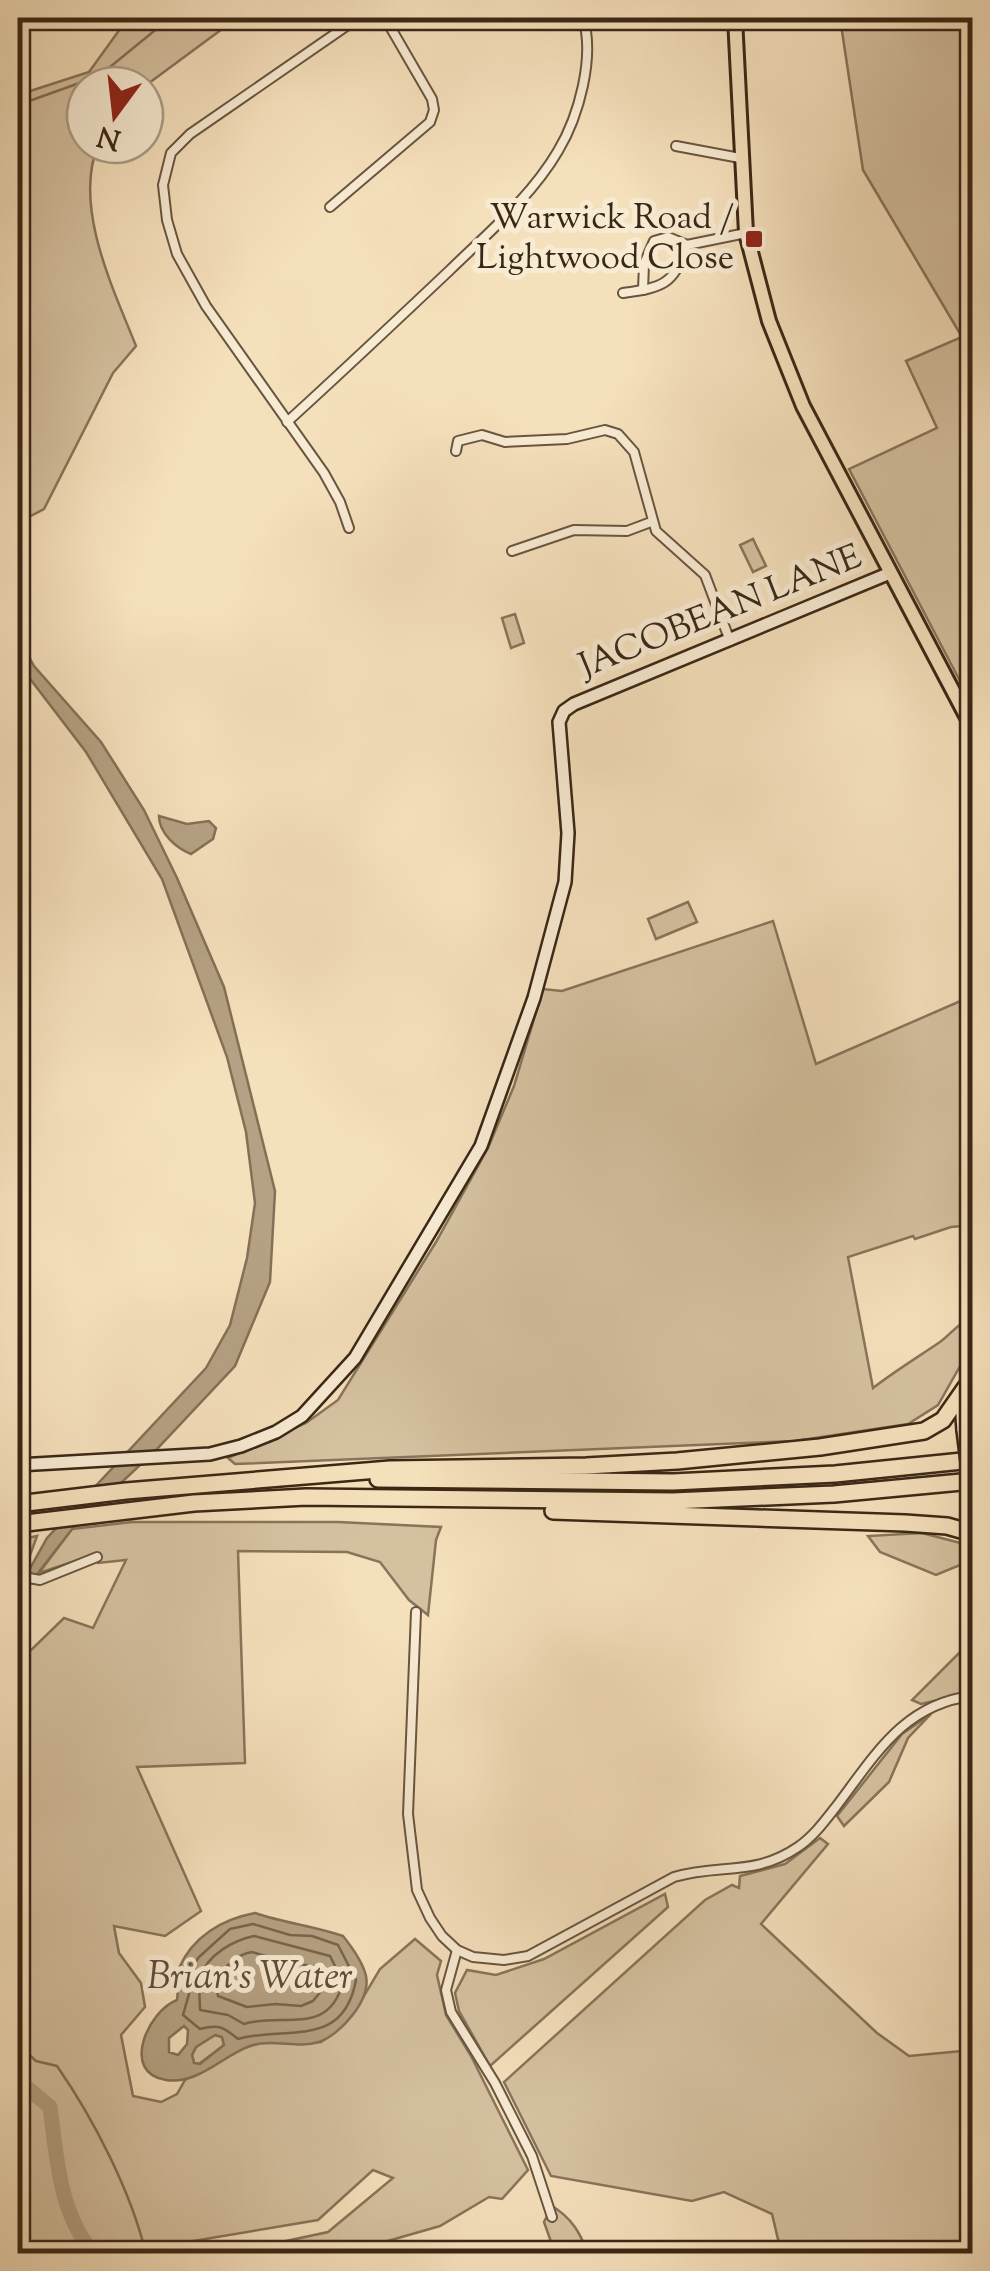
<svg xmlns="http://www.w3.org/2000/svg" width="990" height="2271" viewBox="0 0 990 2271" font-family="'Sorts Mill Goudy',serif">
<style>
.green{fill:#d5c1a0;stroke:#88745a;stroke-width:2.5}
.water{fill:#b5a183;stroke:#847057;stroke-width:2.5;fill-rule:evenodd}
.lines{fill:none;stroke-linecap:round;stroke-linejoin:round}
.shore{stroke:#78644c;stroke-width:2.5}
.stream{stroke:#847057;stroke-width:2.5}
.river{stroke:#b5a183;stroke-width:15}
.street-casing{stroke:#69553f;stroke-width:12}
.secondary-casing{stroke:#3a2715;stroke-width:16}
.primary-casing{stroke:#3a2715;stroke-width:18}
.highway-casing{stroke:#3a2715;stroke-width:20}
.street{stroke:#f8ebd3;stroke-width:8}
.secondary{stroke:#f8ebd3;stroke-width:11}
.primary{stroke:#f5e0bc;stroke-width:12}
.highway{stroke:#f5e0bc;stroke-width:15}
.highway-bridge-casing{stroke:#3a2715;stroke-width:20;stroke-linecap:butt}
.highway-bridge{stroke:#f5e0bc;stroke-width:15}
.poi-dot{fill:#8f2418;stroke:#f8ebd3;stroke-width:4}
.labels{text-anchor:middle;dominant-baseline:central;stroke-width:10;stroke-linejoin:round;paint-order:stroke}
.poi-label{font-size:35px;fill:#3a2715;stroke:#f8ebd3;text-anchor:end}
.street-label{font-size:35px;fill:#3a2715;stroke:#f8ebd3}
.water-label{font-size:38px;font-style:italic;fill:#5f4c36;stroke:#f8ebd3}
</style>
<rect width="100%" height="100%" fill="#f5e0bc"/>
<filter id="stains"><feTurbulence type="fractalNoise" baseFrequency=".002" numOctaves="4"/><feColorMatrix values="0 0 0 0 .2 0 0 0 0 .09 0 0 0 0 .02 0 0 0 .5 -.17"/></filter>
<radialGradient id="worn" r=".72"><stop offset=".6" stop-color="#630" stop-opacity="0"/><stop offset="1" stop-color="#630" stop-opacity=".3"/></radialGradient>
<!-- green -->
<g class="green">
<path d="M128,18H237L145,86L85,85V145H98C73,207 113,288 136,346L113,373L44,509L25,519L18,518V95L89,72Z"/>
<polygon points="840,18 972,18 972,704 849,469 937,428 906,361 962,337 863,170"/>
<polygon points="753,539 766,566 753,572 740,545"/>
<polygon points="515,614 524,643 511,648 502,618"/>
<polygon points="688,902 697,922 656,939 648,919"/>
<path d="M773,921L816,1064L972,996V1141L961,1146L972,1175V1225L951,1227L915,1239L913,1236L848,1257L873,1388C895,1371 918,1357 940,1342C951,1334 959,1322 972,1318V1345L938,1405L908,1424L795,1441L235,1464L228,1458L306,1423L338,1400L436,1242L488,1148L514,1086L543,989L562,991Z"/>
<polygon points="132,1522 338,1522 441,1527 436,1540 428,1615 409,1600 380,1562 347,1552 238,1551 245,1763 137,1767 201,1911 165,1936 114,1926 119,1953 141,1983 145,2007 121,2035 133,2096 161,2102 177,2094 185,2080 243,2048 261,2043 321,2042 339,2029 355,2011 380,1969 415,1939 441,1961 437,1975 446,2015 471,2056 528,2170 502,2199 489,2197 440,2226 346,2253 230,2253 328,2232 393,2178 373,2170 318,2220 169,2245 178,2253 18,2254 18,1656 25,1656 64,1618 93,1628 126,1560 98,1563 96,1554 39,1573 72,1529"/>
<polygon points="922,1533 972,1546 972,1577 960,1565 936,1575 880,1552 868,1536"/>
<polygon points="37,1536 24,1572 18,1574 18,1540"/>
<polygon points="972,1640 972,1692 921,1704 912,1700"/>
<polygon points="931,1714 908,1738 889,1782 844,1826 837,1816 902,1734"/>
<polygon points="820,1838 828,1844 761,1924 877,2033 909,2056 972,2050 972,2253 774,2253 781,2252 772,2214 724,2192 692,2201 551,2176 504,2082 705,1900 732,1885 739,1888 740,1876 785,1864"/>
<polygon points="665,1894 668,1907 490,2066 459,2011 455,1993 467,1970 496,1975 544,1959"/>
<polygon points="215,2035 222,2037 224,2045 199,2064 194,2063 192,2055 196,2047"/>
<path d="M552,2206C572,2218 580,2233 588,2253H555L544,2222Z"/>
</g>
<!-- water -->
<g class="water">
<polygon points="18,637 34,666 101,742 144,810 177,878 224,987 275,1191 270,1282 235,1366 156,1450 72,1529 31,1582 18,1617 18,1590 47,1538 206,1368 230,1325 247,1258 255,1203 246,1132 227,1057 162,879 86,752 18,663"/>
<path d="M159,816L187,824L209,821L216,828L213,839L191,854C176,848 159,833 159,816Z"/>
<path d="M255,1913C284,1923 314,1926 343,1936C351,1946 363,1963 366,1976C371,2000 340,2035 319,2042C297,2049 273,2038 250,2046C222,2056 198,2085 166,2080C120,2073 148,2011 177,2000C179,1990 175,1978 179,1968C193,1936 223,1919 255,1913ZM184,2026L188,2030L187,2044L178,2055L169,2052V2038ZM215,2035L222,2037L224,2045L200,2064L194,2063L192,2055L196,2047Z"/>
</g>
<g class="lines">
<!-- shore -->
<g class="shore">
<path d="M253,1924L290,1935L312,1936L338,1945L356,1980C343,2050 287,2025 238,2039C223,2027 220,2024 200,2029L183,2015L189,1994L188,1973L199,1957L230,1929Z"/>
<path d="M254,1936L330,1956L343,1982C329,2037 283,2012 244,2024L228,2015L200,2010C200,2002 198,1985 201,1976C207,1955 234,1940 254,1936Z"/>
<path d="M252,1952L285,1962L318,1967L326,1985L313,2001L301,2006L275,2004L247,2007L218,1996L216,1982C224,1967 235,1955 252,1952Z"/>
</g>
<!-- stream -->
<g class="stream">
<polyline points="18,105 99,76 170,18"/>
<path d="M18,2044L36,2061L57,2066C93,2118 131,2191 146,2254"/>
</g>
<!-- river -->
<path class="river" d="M18,2080L50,2107C57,2159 59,2213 94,2254"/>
<!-- street casing -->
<g class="street-casing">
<g id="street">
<polyline points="676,146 740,158"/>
<polyline points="330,207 430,122 434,110 432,99 385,18"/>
<polyline points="643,290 644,264 654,241 668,237 687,245"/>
<path d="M623,293C663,287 673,286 687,245L746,233"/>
<path d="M287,422C342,372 396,321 450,270C488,233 531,197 558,151C579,116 595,57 583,18"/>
<polyline points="456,451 458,441 482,435 505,442 567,439 605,430 618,434 634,452 656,531 705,575 730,641"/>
<polyline points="349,528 340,502 324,473 206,306 177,254 167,220 163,185 171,153 190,134 358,18"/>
<polyline points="512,551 574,530 627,531 651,522"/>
<polyline points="18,1576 40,1580 97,1557"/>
<path d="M416,1612L408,1814L417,1890L430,1918L442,1936L457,1950L473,1957L504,1960L528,1956L674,1877C721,1863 754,1877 798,1847C813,1837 824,1822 835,1808C874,1757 903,1704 972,1696"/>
<polyline points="457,1950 446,1990 451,2012 495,2083 532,2156 552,2217"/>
</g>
</g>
<!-- secondary casing -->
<g class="secondary-casing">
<polyline id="secondary" points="18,1465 210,1454 241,1446 276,1432 302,1416 355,1358 481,1146 534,998 565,882 568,833 559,722 564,711 574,704 890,573"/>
</g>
<!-- primary casing -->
<g class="primary-casing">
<polyline id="primary" points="735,18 746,233 769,321 803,406 972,727"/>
</g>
<!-- highway casing -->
<g class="highway-casing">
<g id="highway">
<path d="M965,1430C963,1410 963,1393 972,1375"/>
<polyline points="378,1479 673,1482 835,1474 972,1460"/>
<polyline points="18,1504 126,1491 390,1469 586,1466 677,1461 820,1447 924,1431 943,1420 966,1387"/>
<polyline points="553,1511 905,1523 947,1526 972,1533"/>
<polyline points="18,1524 194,1503 306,1497 673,1501 834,1494 972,1481"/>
</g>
</g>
<!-- street -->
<use href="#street" class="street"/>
<!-- secondary -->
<use href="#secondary" class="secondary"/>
<!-- primary -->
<use href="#primary" class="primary"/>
<!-- highway -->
<use href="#highway" class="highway"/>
<!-- highway-bridge casing -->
<g class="highway-bridge-casing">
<polyline id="highway-bridge" points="965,1430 972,1487"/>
</g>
<!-- highway-bridge -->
<use href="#highway-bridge" class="highway-bridge"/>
</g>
<!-- markers -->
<rect class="poi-dot" x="744" y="229" width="20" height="20" rx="5"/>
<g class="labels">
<!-- poi labels -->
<g class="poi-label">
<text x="734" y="219">Warwick Road /<tspan x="734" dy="40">Lightwood Close</tspan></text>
</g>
<!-- street labels -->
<g class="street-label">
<text transform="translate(721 613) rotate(-22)">JACOBEAN LANE</text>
</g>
<!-- water labels -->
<g class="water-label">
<text x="250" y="1979">Brian's Water</text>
</g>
</g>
<!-- margin -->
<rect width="990" height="2271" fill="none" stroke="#f5e0bc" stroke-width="60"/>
<rect x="20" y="20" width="950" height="2231" fill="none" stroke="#3a2715" stroke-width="5"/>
<rect x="30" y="30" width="930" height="2211" fill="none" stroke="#3a2715" stroke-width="2.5"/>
<!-- north arrow -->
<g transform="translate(115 115) rotate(195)"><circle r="48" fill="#f8ebd3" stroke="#ac9d87" stroke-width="2.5"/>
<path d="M0-8L18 38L0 25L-18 38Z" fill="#8f2418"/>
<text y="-15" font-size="28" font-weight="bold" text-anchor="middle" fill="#3a2715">N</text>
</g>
<rect width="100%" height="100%" filter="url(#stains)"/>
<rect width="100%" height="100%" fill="url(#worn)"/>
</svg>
